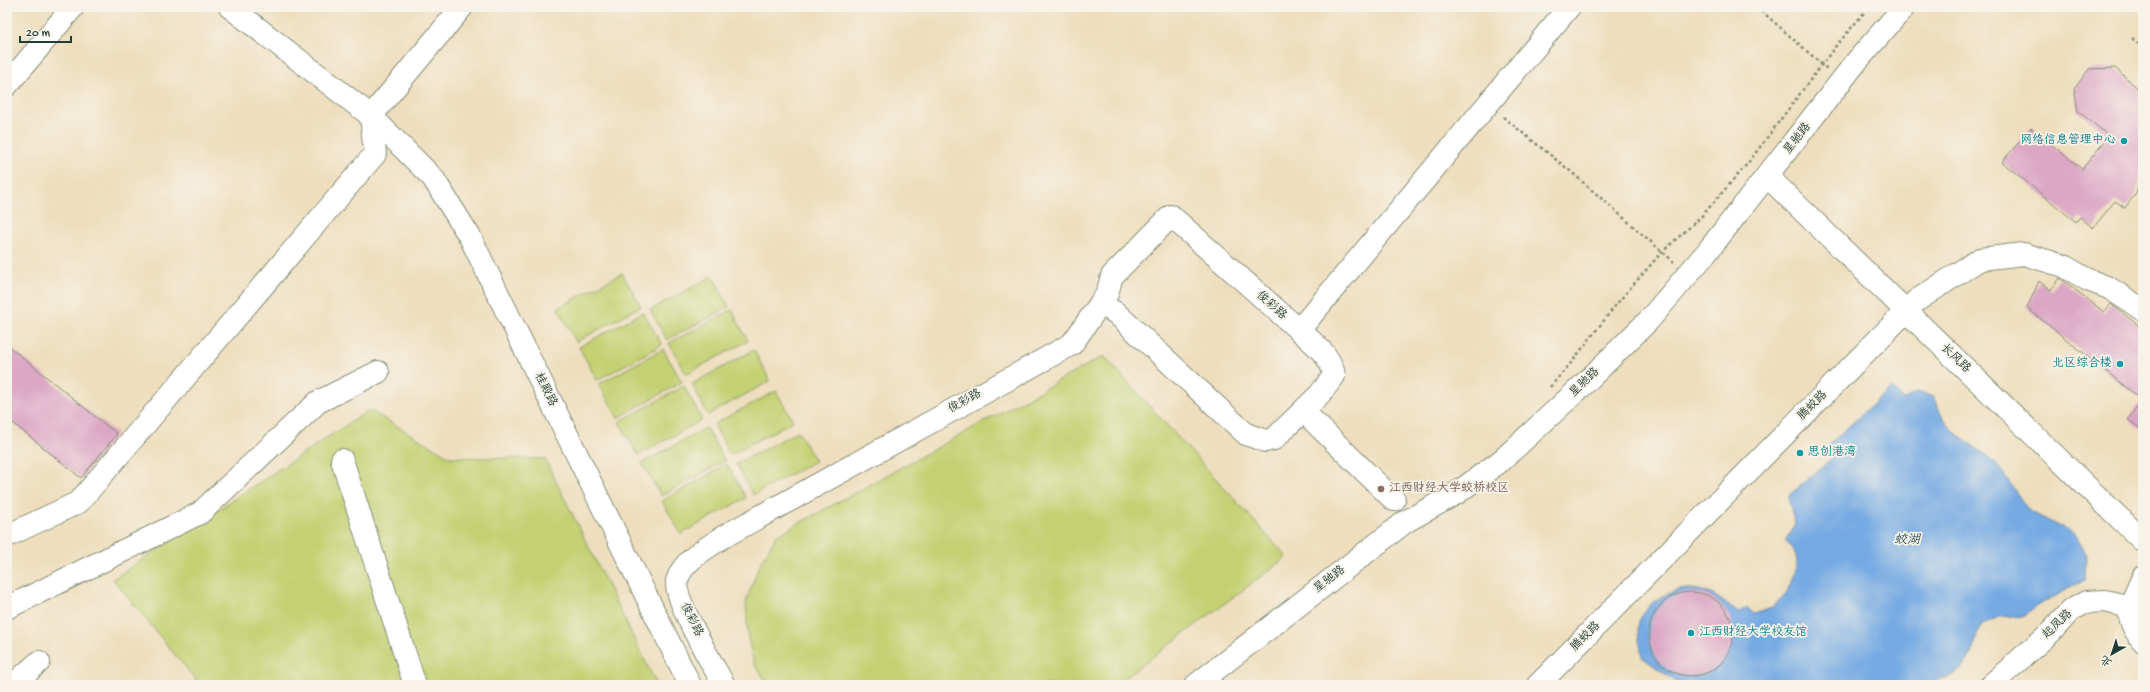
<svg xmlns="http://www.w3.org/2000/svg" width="2150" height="692" viewBox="0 0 2150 692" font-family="'Gochi Hand','LXGW WenKai TC',sans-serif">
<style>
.green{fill:#c4d173;stroke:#728754}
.water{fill:#76aae3;stroke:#4a748c}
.building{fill:#dba7c5}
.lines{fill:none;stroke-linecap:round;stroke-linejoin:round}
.minor-casing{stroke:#868e78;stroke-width:24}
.path{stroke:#868e78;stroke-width:2.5;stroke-dasharray:3 3;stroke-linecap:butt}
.minor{stroke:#fff;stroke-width:22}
.culture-dot{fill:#0f9aa8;stroke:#f7f3e8;stroke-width:1.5}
.education-dot{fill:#8d6e63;stroke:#f7f3e8;stroke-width:1.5}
.labels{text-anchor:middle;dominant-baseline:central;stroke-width:3.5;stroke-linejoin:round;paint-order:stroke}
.street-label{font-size:12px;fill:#1f3d34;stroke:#f7f3e8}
.culture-label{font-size:12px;fill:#0d838f;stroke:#f7f3e8;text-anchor:end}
.education-label{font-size:12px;fill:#785e54;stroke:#f7f3e8;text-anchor:start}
.water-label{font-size:13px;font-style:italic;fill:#355860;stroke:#f7f3e8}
</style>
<rect width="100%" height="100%" fill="#f7f3e8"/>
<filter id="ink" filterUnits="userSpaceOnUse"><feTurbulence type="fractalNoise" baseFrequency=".025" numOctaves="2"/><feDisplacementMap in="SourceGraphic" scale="8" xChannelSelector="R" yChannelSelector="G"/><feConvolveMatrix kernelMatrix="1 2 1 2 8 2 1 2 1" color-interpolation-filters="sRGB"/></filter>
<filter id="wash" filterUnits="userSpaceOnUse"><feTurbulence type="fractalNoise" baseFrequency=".012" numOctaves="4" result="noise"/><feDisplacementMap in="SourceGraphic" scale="16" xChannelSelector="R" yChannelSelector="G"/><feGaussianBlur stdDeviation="0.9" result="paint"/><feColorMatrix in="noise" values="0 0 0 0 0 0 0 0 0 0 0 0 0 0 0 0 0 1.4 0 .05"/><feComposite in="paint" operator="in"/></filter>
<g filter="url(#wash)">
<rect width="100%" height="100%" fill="#eedebd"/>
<!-- green -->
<g class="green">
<polygon points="622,273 641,306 576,342 558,308"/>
<polygon points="713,276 729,307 667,340 650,310"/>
<polygon points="732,310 748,341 686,374 669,343"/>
<polygon points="643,312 662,345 597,380 579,347"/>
<polygon points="663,349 682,382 618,418 599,384"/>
<polygon points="754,350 770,381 708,415 692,384"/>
<polygon points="1104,356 1287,557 1115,685 769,685 754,664 748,638 746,602 758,568 776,536"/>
<polygon points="684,386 702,420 638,455 619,422"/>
<polygon points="776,391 793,421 730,455 714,424"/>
<polygon points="369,410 450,457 545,459 657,685 200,685 113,579"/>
<polygon points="706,428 725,461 661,496 642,463"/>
<polygon points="798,431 815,461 753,495 736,464"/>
<polygon points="727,464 746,498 681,534 662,501"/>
</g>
<!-- water -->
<path class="water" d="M1891,388L1904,400L1918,391L1933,396L1941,414L1952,430L1996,463L2029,511L2073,533L2086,555L2085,580L2036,606L2025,615L1999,617L1982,624C1975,640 1970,668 1953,675C1942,680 1942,675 1930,685H1687L1672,679L1642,657C1641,646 1636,634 1639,623C1643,604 1671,588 1690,589C1695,589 1703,591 1708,593C1718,596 1729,607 1739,613L1747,607L1754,614L1772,608L1787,592L1791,582L1797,563L1796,555L1786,540L1795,525L1788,497L1833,457L1826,447Z"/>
<g id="blocks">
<!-- building -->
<g class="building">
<polygon points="2115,68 2143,93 2143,169 2136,193 2125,208 2115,201 2093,228 2080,217 2076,222 2002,162 2031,128 2082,169 2109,136 2078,111 2074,89 2089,69"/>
<polygon points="2060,278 2104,312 2111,304 2143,329 2143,431 2128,419 2142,400 2027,308 2039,281 2051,290"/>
<polygon points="7,345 117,434 81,478 7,418"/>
<circle cx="1691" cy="634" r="42"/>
</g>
</g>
</g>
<g filter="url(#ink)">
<use href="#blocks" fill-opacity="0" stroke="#868e78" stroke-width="1"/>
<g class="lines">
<!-- minor casing -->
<g class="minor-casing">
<g id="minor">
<polyline points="230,7 371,116 433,178 470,237 690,685"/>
<polyline points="7,85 73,7"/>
<polyline points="1768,177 2143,541"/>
<path d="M1100,304L1116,313L1246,434L1265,441L1274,439L1320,394L1334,376C1332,356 1313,343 1299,330L1569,7"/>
<polyline points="1303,411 1394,500"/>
<polyline points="342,460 415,685"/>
<polyline points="7,536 79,502 375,154 371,116 462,7"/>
<path d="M2143,577C2131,605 2121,615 2143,641"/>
<polyline points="7,608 200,513 318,402 378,372"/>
<polyline points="13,685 39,662"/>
<path d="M724,685C714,667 673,598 677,581C682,561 707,548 723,537L1072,344L1107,294L1112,276L1171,216L1299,330"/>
<polyline points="1196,685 1405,522 1457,493 1502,460 1582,386 1648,321 1707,252 1857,61 1904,7"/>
<polyline points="1538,685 1916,301 1980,259 2024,254 2064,266 2088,280 2109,288 2143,310"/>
<polyline points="1991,685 2052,631 2070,611 2086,602 2105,601 2130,607"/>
</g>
</g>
<!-- path -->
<g class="path">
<polyline points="1757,7 1827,69"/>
<polyline points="2132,38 2143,48"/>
<polyline points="1503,117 1569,170 1674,262"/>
<polyline points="1550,387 1571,363 1619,301 1662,252 1700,218 1748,163 1835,47 1869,7"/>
</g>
<!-- minor -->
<use href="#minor" class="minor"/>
</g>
</g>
<!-- markers -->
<g class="culture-dot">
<circle cx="2124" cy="141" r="4"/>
<circle cx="2120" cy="364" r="4"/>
<circle cx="1800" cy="453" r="4"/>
<circle cx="1691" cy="633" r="4"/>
</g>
<circle class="education-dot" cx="1381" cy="489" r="4"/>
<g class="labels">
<!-- street labels -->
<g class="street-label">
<text transform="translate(1798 139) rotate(-52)">星驰路</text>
<text transform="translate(1271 306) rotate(42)">俊彩路</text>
<text transform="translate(1955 359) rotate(44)">长风路</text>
<text transform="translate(1585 383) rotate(-44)">星驰路</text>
<text transform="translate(545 390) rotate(64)">桂殿路</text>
<text transform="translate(965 402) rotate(-29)">俊彩路</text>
<text transform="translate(1813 406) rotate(-45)">腾蛟路</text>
<text transform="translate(1330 580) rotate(-38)">星驰路</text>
<text transform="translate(691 620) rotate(64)">俊彩路</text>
<text transform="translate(2058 625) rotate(-44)">起凤路</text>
<text transform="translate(1586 637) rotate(-45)">腾蛟路</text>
</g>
<!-- culture labels -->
<g class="culture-label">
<text x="2116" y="141">网络信息管理中心</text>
<text x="2112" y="364">北区综合楼</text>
<text x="1808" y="453" text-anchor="start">思创港湾</text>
<text x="1699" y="633" text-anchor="start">江西财经大学校友馆</text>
</g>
<!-- education labels -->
<g class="education-label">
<text x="1389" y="489">江西财经大学蛟桥校区</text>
</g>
<!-- water labels -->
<g class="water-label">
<text x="1907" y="540">蛟湖</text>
</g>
</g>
<!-- margin -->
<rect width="2150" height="692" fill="none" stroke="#f7f3e8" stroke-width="24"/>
<!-- north arrow -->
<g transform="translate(2112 654) rotate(219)" stroke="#f7f3e8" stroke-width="3" paint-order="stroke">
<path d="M0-3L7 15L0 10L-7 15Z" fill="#1f3d34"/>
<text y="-6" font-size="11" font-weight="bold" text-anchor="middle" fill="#1f3d34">北</text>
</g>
<!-- scale -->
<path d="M20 36v6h51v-6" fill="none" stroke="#1f3d34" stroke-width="2"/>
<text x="26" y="36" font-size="12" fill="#1f3d34" stroke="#f7f3e8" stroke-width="3" paint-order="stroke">20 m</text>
</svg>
